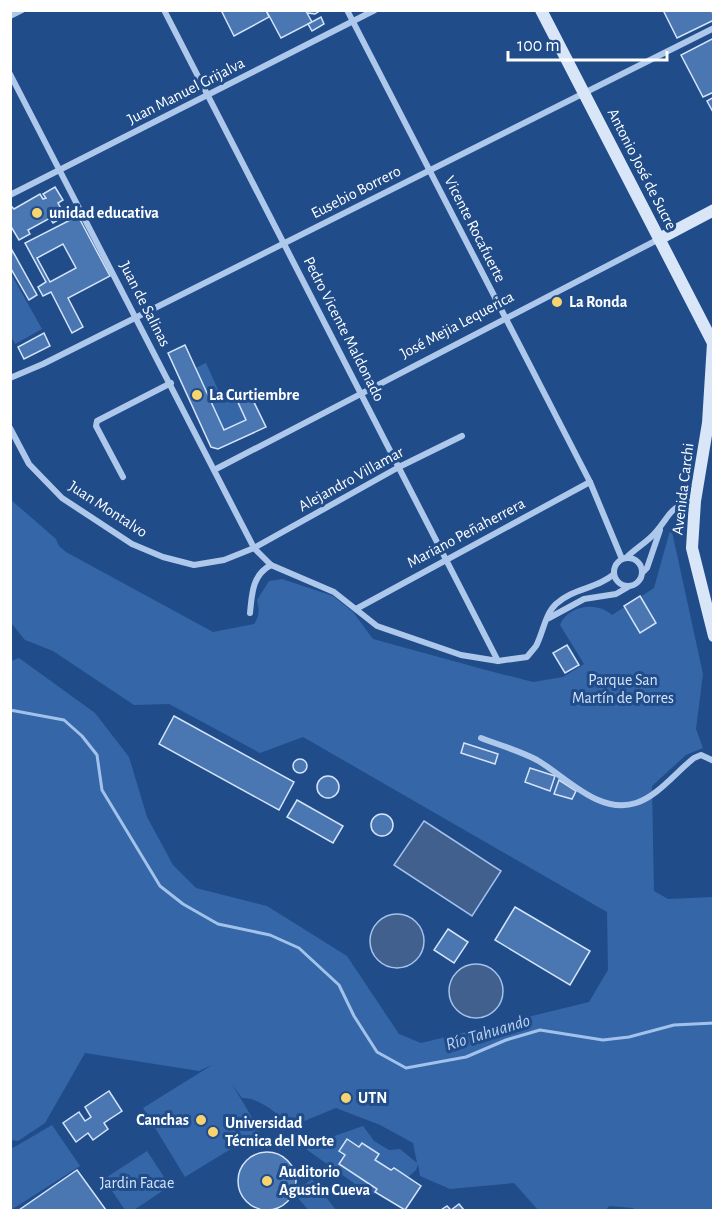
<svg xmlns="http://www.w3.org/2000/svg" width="724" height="1221" viewBox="0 0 724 1221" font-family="'Alegreya Sans',sans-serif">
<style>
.green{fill:#3566a7}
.water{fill:#41608d;stroke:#a2c2ec;stroke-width:1.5}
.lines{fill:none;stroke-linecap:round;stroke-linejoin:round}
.stream{stroke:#a2c2ec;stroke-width:3}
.building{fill:#4a76b2;stroke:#d3e3f8;stroke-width:1.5;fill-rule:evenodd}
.street{stroke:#aec8eb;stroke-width:6}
.secondary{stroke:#d9e6f8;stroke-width:12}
.poi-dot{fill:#f7d46f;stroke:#214c8a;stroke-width:2}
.labels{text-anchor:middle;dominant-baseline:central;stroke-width:6;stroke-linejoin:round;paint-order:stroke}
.street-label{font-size:16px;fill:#fff;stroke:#214c8a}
.poi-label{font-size:16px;font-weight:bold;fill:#fff;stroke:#214c8a;text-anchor:start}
.park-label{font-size:16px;fill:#d3e3f8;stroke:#214c8a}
.water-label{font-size:18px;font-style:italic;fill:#bad2f2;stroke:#214c8a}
</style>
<rect width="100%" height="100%" fill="#214c8a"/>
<!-- green -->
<g class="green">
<polygon points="10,272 42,329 15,344 11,336"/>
<polygon points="206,363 224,403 236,398 246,420 224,430 195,368"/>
<path d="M10,499L56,539L59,546L66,552L213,632L254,624C260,616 259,609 257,600L269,581L282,579L333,596L353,612L373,639L486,670L533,682L563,677L584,664L560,625C568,605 597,601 612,615L654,588L671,527L703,674L696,729L703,748L686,755L652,786L654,891L668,899L713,897V1210H634L633,1208L609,1206L606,1210H538L514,1183L450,1189L420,1176L418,1164L416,1170L408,1177L375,1160L378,1154L362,1143L359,1147L347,1139L339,1151L345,1155L339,1164L377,1189L372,1196L303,1147L363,1126L374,1141L389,1150L400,1149L417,1163L413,1143L380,1125L336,1108L292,1126C278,1115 260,1097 242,1098L232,1084L260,1131L185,1177L143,1108L212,1065L199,1071L85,1053L45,1123L18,1141L11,1140V661L19,658L95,713L129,757L147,817L173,865L196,888L267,906L347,956L399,1034L421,1043L589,1002L608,970L607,912L303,737L260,753L169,704L134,705L53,651L25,640L11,623Z"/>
<polygon points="52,1125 80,1166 11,1210 11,1149"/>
<polygon points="147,1151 170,1186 134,1210 125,1210 104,1179"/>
<polygon points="312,1179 336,1210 308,1210 294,1193"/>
</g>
<!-- water -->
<g class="water">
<polygon points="424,821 501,871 472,916 394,865"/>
<circle cx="397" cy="941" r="27"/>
<circle cx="476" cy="991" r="27"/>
</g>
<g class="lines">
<!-- stream -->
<polyline class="stream" points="10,710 64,720 82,736 97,755 102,790 160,886 183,904 218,924 270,935 299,948 339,985 354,1016 377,1052 406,1068 466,1057 506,1040 540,1030 603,1040 629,1037 674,1025 714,1023"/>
</g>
<!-- building -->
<g class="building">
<polygon points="221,10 266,10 269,17 234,36"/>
<polygon points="266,10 321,10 315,14 307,13 312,22 281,38"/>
<polygon points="663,10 712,10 714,20 677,38"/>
<polygon points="321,17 324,24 312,31 308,24"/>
<polygon points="714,38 714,92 703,97 681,55"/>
<polygon points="714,97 714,114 707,101"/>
<polygon points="55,187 63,200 58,203 65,216 53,223 50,218 28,230 30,234 19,240 10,225 10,208 12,207 14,209 40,194 43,199 46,198 43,194"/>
<path d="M78,216L110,276L68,298L83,327L72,333L51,292L43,296L38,287L46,282L25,243ZM63,244L76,268L50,282L37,258Z"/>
<polygon points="12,250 37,295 29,300 10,267"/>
<polygon points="44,333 50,346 24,359 18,347"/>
<polygon points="185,345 224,430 246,420 236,398 249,392 266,427 218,449 211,447 168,353"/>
<polygon points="640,596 656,623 640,633 624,606"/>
<polygon points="567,645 579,665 565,673 553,653"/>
<polygon points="174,716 294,782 279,810 159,744"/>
<polygon points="464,743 498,754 495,764 461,753"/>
<circle cx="300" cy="766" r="7"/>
<polygon points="530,768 555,776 550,791 525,782"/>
<circle cx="328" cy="787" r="11"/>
<polygon points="559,780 576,791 572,799 554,794"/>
<polygon points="297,800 343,826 333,843 287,817"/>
<circle cx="382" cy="825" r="11"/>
<polygon points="515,907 590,951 570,985 495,940"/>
<polygon points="448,929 468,942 454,963 434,950"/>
<polygon points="109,1091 122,1111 104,1123 108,1129 93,1140 88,1133 76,1142 63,1123 79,1112 85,1121 91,1117 85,1107"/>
<polygon points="347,1139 359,1147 362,1143 379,1154 375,1160 391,1170 394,1168 421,1186 405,1210 375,1192 377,1189 339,1164 345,1155 339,1151"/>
<circle cx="267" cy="1181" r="29"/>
<polygon points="77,1170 106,1210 19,1210"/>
<polygon points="459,1204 464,1210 441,1210 447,1206 451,1210"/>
</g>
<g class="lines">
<!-- street -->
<g class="street">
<polyline points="164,10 498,661"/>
<polyline points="347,10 590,482 622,559"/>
<polyline points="10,16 22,10"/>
<path d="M10,74L254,548L271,565L334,592L377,626L461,655L498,661L527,657C530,653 533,650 536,646C543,633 545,614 556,604C573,588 597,589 614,574"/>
<polyline points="10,195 375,10"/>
<polyline points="10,378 43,364 714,28"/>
<polyline points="10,428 29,464 62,498 132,544 163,557 194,565 224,560 254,548 399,467 462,436"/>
<polyline points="216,469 659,239"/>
<polyline points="123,477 96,426 97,421 171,383"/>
<path d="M626,558C635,549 647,542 655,533C672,514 667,508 694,501"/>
<circle cx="628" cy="572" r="14"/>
<polyline points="642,573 647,568 660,530"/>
<polyline points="356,609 590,482"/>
<path d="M250,613C252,594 252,575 271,565"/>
<polyline points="549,618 584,599 616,594 628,587"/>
<path d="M481,738C499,745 520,751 537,760C566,777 599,815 636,803C658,796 676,772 694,758L701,755L714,761"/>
</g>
<!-- secondary -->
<g class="secondary">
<polyline points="541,10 713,343"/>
<polyline points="659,239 714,210"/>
<polyline points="713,343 708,423 695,501 692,548 714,636"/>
</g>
</g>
<!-- markers -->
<g class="poi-dot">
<circle cx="37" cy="213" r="6"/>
<circle cx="557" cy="302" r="6"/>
<circle cx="197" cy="395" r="6"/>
<circle cx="346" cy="1098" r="6"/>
<circle cx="201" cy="1120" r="6"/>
<circle cx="213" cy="1132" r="6"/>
<circle cx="267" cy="1181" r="6"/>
</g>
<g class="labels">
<!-- street labels -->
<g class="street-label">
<text transform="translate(186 91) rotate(-27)">Juan Manuel Grijalva</text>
<text transform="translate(642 169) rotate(63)">Antonio José de Sucre</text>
<text transform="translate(356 192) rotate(-27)">Eusebio Borrero</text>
<text transform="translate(475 229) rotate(63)">Vicente Rocafuerte</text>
<text transform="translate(145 304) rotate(63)">Juan de Salinas</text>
<text transform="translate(457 325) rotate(-28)">José Mejia Lequerica</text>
<text transform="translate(344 329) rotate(63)">Pedro Vicente Maldonado</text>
<text transform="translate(351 479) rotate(-29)">Alejandro Villamar</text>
<text transform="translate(683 489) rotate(-83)">Avenida Carchi</text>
<text transform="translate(108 509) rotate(33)">Juan Montalvo</text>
<text transform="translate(466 533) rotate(-28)">Mariano Peñaherrera</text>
</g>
<!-- poi labels -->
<g class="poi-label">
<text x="49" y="213">unidad educativa</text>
<text x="569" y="302">La Ronda</text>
<text x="209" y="395">La Curtiembre</text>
<text x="358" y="1098">UTN</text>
<text x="189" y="1120" text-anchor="end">Canchas</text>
<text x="225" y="1123">Universidad<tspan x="225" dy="18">Técnica del Norte</tspan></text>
<text x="279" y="1172">Auditorio<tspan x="279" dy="18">Agustin Cueva</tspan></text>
</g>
<!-- park labels -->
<g class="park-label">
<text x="623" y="680">Parque San<tspan x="623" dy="18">Martín de Porres</tspan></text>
<text x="137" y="1183">Jardin Facae</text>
</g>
<!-- water labels -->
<g class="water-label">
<text transform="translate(488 1033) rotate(-17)">Río Tahuando</text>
</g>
</g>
<!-- border -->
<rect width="724" height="1221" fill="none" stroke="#ffffff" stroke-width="24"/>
<!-- scale -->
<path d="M508 51v9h159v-9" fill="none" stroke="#ffffff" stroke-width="3"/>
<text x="517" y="51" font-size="18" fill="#ffffff" stroke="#214c8a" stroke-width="4.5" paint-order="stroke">100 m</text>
</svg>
